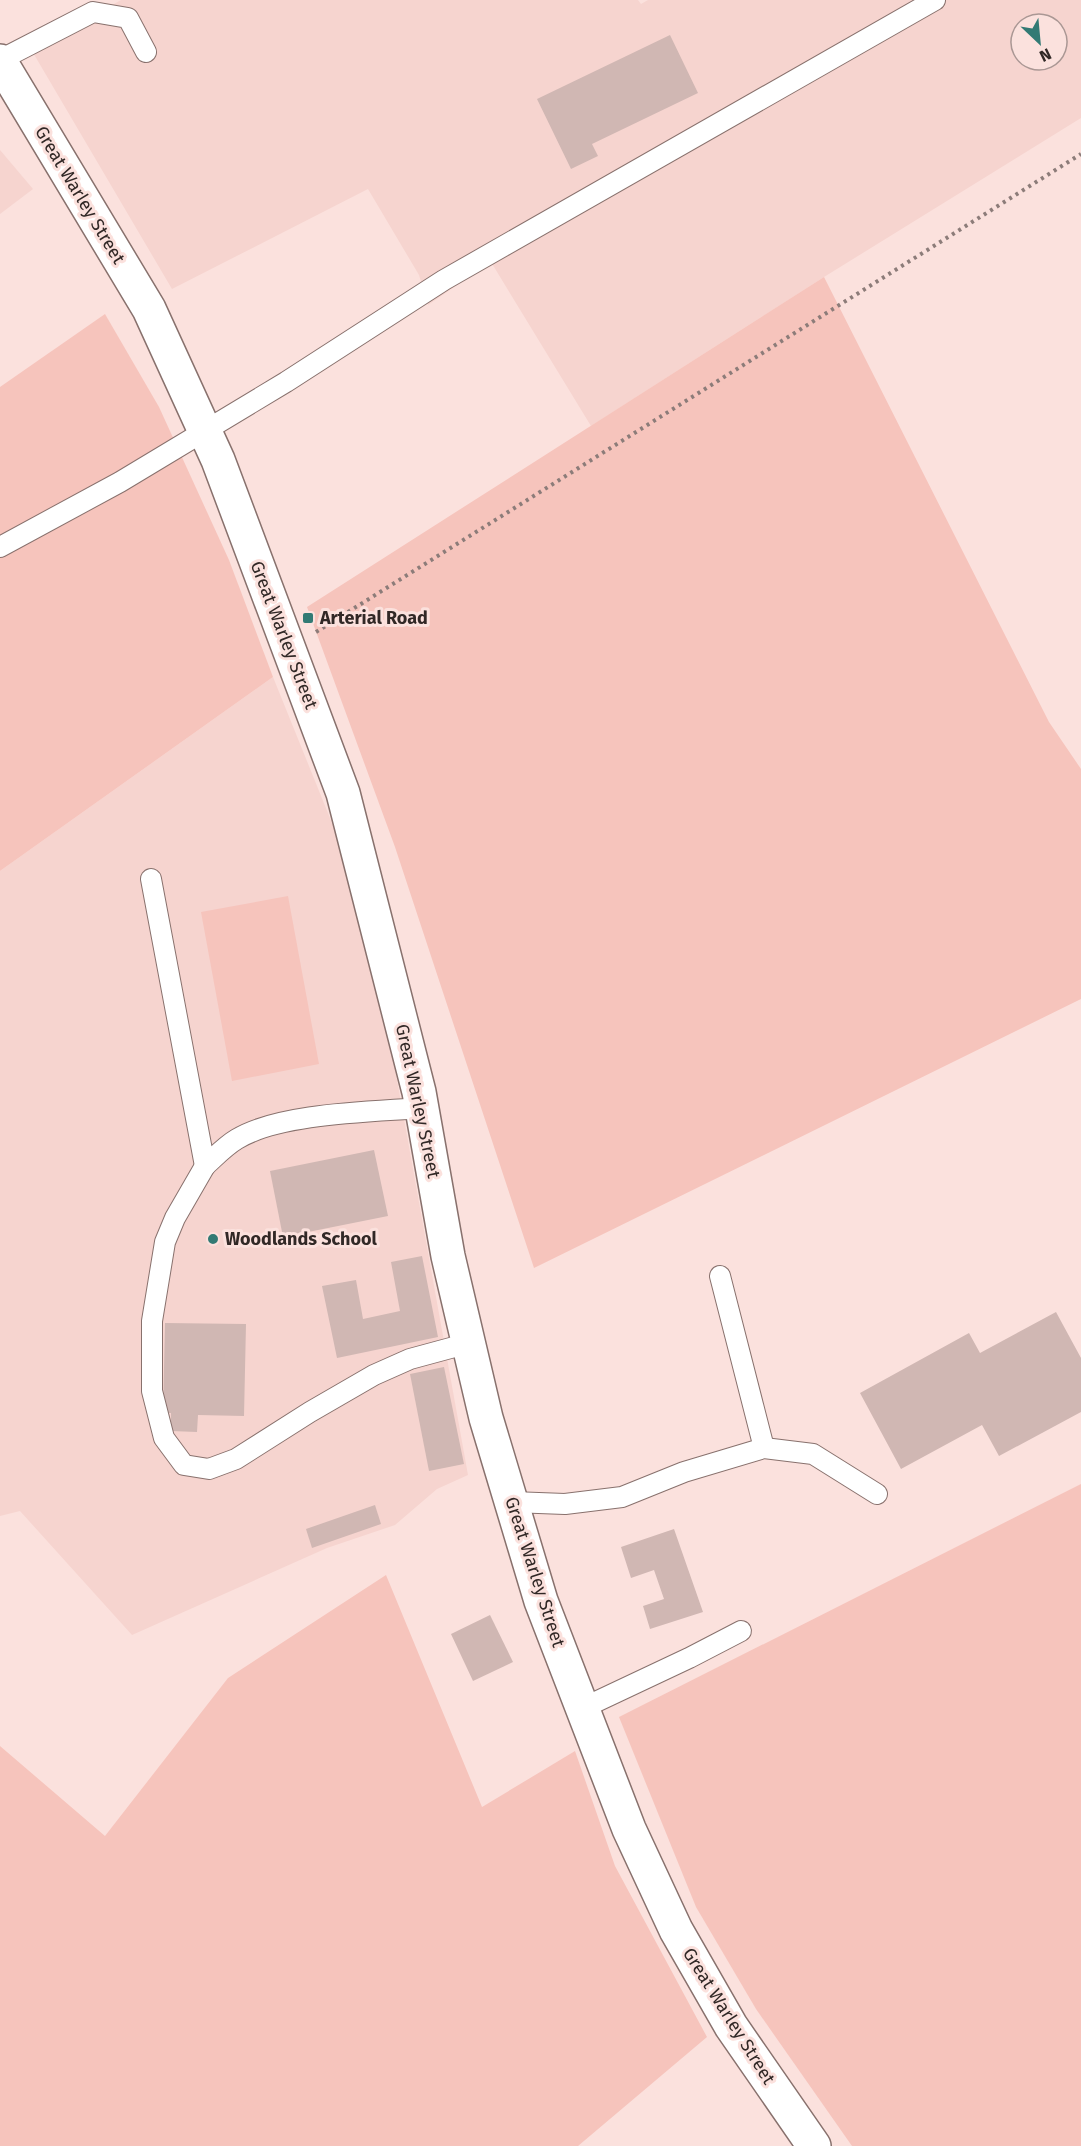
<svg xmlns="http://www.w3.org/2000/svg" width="1081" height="2146" viewBox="0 0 1081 2146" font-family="'Fira Sans',sans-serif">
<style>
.built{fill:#f6d4cf;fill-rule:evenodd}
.green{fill:#f6c4bc}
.building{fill:#d0b7b3}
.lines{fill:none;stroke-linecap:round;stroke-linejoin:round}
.service-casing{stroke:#88716d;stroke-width:22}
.secondary-casing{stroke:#88716d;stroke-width:36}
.path{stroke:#8c7c79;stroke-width:4;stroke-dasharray:3 4.5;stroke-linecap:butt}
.service{stroke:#fff;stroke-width:20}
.secondary{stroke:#fff;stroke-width:33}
.poi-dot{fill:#327a74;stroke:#fbe1dd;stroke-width:2}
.labels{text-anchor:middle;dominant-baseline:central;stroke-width:6;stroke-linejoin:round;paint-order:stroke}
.street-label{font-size:18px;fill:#312826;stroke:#fbe1dd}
.poi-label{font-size:18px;font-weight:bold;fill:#312826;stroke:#fbe1dd;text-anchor:start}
</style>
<rect width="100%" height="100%" fill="#fbe1dd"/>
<!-- built -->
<g class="built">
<path d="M121,0H638L641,4L648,0H1081V118L824,277L591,426L491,262L428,305L419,275L368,189L172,289L32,51ZM1021,24H1057V60H1021Z"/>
<polygon points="0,150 33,189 0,214"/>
<polygon points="273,677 355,880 383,1002 468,1475 437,1489 395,1525 327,1548 132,1635 20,1511 0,1516 0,871"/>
</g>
<!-- green -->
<g class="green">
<polygon points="824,277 1049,722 1081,769 1081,999 534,1268 395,847 307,607"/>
<polygon points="105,314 159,407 229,560 273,677 0,871 0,387"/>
<polygon points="288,896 319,1064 232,1081 201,912"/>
<polygon points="1081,1484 1081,2146 852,2146 756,2009 696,1907 619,1717"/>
<polygon points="386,1575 482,1807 575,1751 615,1866 707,2037 578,2146 0,2146 0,1746 105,1836 228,1678"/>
</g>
<!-- building -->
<g class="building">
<polygon points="670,35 698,93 592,144 598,156 571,169 537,99"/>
<polygon points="374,1150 388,1216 283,1237 270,1171"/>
<polygon points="422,1256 438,1337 337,1358 322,1286 356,1280 363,1319 400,1311 391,1262"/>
<polygon points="1056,1312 1081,1358 1081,1412 999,1456 982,1425 901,1469 860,1393 969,1333 980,1353"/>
<polygon points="165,1323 246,1324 244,1416 198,1415 197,1432 171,1431 171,1413 163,1413"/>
<polygon points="444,1367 464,1464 429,1471 410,1374"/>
<polygon points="375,1505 381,1524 312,1548 306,1529"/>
<polygon points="674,1529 703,1612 650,1629 643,1606 664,1599 654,1570 631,1578 621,1547"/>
<polygon points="490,1615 513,1662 473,1681 451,1634"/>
</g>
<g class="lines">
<!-- service casing -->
<g class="service-casing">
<g id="service">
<polyline points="0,60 93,12 128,18 146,52"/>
<polyline points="0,547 120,482 286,382 444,280 935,0"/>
<path d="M151,879L205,1166C215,1157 225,1146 237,1139C280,1113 371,1112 422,1108"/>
<polyline points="205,1166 175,1218 165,1242 152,1321 152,1391 164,1438 184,1465 209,1469 236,1459 310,1412 374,1375 410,1359 469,1343"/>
<polyline points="720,1276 764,1448"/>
<polyline points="512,1502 565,1504 622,1497 684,1472 764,1448 813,1454 877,1494"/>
<polyline points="583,1708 689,1658 741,1631"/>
</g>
</g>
<!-- secondary casing -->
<g class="secondary-casing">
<polyline id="secondary" points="0,61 149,309 218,460 343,793 419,1092 448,1256 486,1418 541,1601 629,1829 676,1930 731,2026 814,2146"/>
</g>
<!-- path -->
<polyline class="path" points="316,632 1081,154"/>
<!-- service -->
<use href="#service" class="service"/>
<!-- secondary -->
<use href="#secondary" class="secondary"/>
</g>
<!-- markers -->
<g class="poi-dot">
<rect x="302" y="612" width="12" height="12" rx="3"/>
<circle cx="213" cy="1239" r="6"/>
</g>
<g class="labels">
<!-- street labels -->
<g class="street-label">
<text transform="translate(80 195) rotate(59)">Great Warley Street</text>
<text transform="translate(284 635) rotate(69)">Great Warley Street</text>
<text transform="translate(418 1101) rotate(78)">Great Warley Street</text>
<text transform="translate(535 1572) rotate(72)">Great Warley Street</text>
<text transform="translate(729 2016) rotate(58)">Great Warley Street</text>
</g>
<!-- poi labels -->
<g class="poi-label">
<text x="320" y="618">Arterial Road</text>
<text x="225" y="1239">Woodlands School</text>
</g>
</g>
<!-- north arrow -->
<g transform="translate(1039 42) rotate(154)"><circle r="28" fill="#fbe1dd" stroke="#aa9794" stroke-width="1.5"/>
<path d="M0-4.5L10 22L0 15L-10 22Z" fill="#327a74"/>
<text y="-9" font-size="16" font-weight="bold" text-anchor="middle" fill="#312826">N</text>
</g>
</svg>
